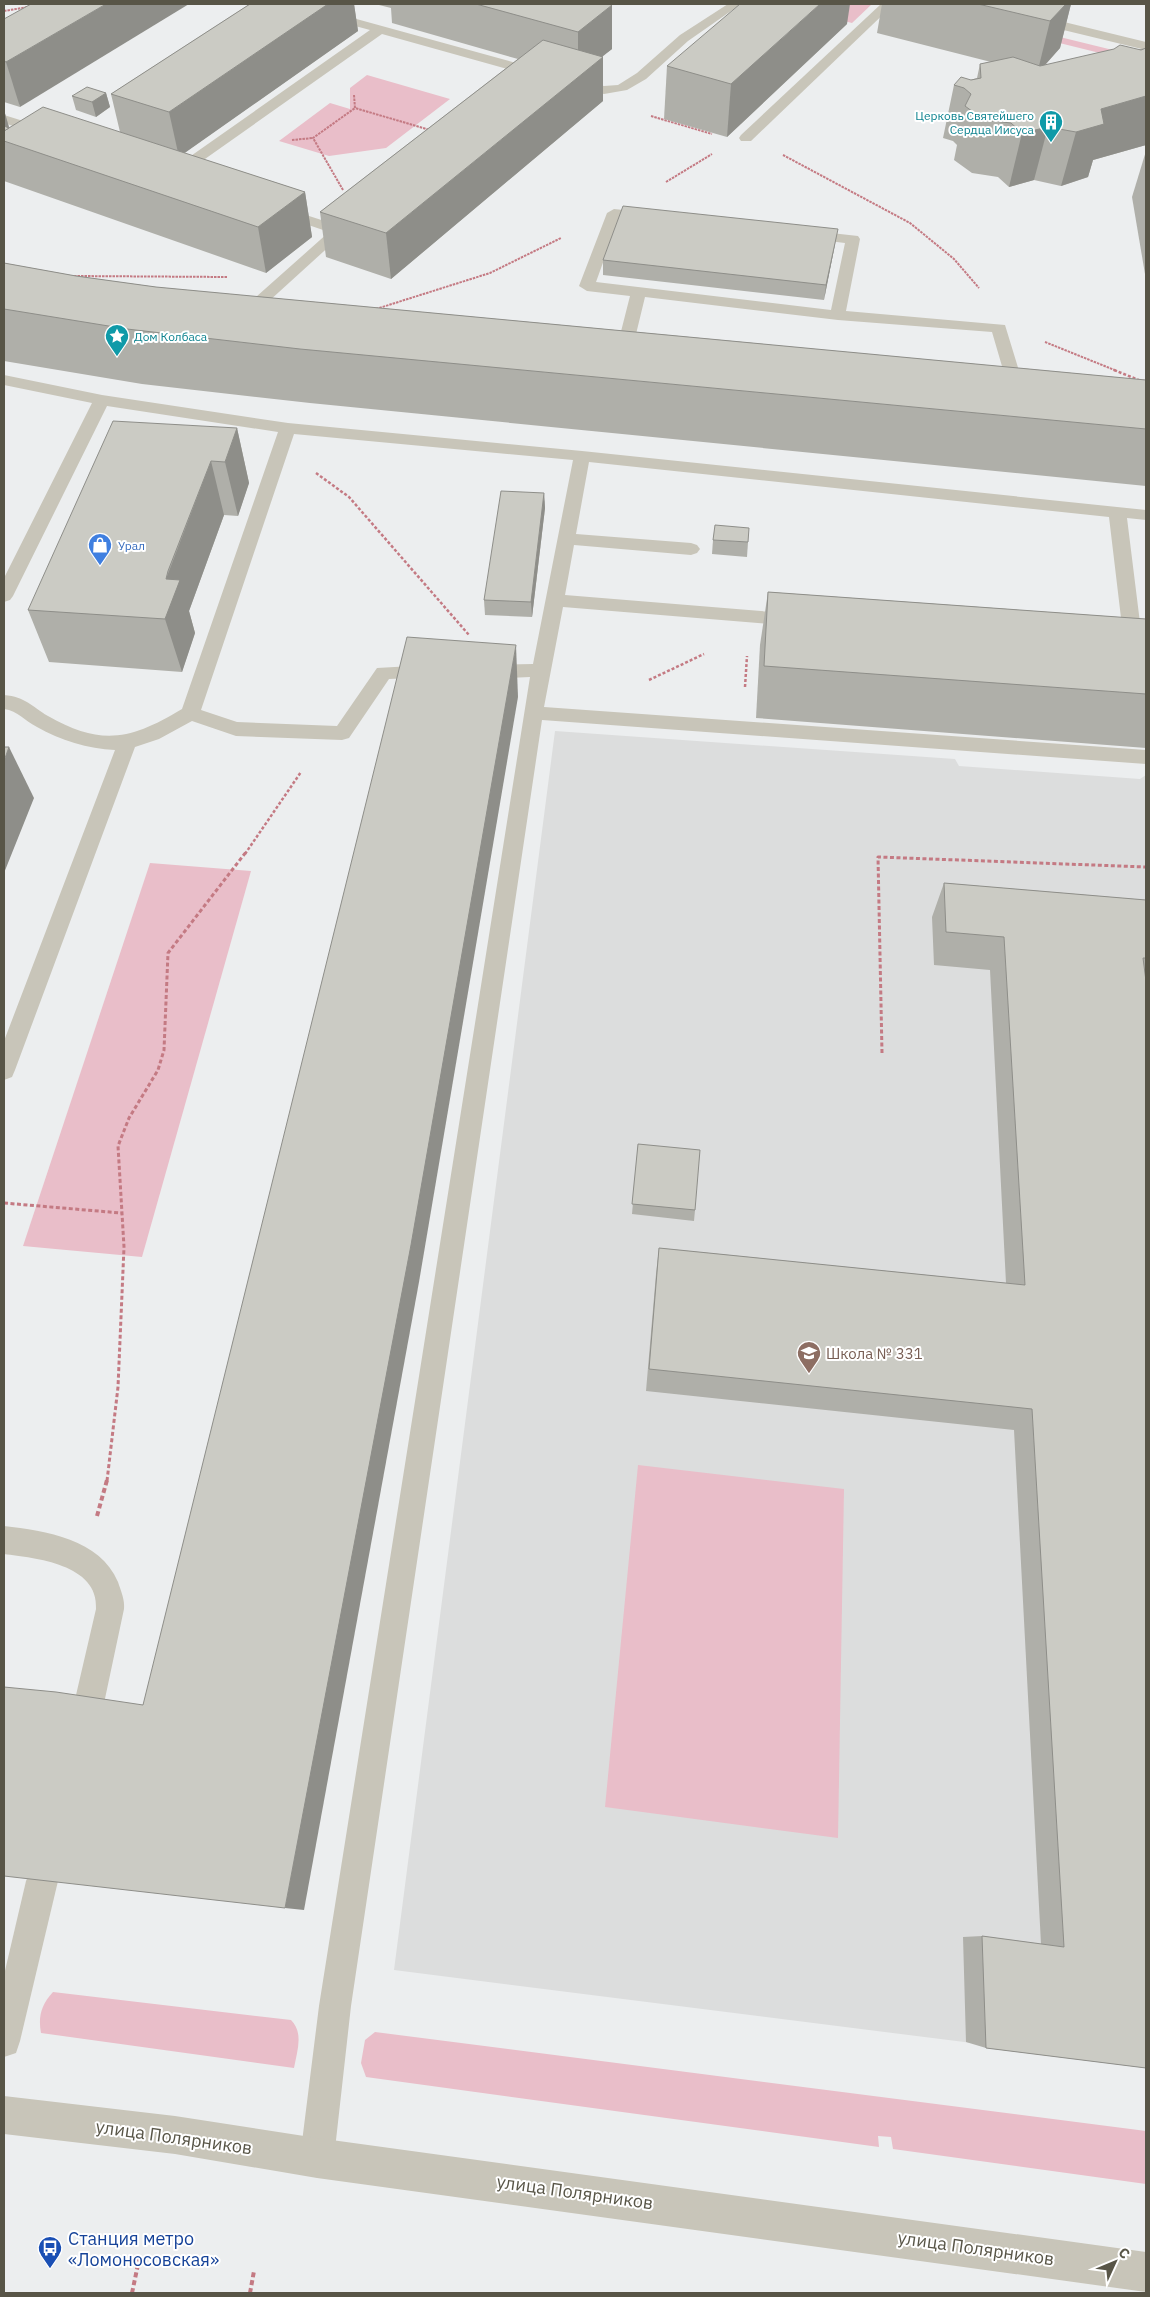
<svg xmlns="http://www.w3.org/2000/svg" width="1150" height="2297" viewBox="0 0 1150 2297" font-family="'IBM Plex Sans',sans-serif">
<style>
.education{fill:#dcdddd}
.green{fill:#e9bec9}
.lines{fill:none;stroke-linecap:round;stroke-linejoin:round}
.path-far3{stroke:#c47a83;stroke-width:2;stroke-dasharray:2.5 1;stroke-linecap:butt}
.path-far2{stroke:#c47a83;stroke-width:2.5;stroke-dasharray:3 2;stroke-linecap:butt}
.path-far1{stroke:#c47a83;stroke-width:3;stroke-dasharray:4 2.5;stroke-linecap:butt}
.path{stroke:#c47a83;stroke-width:4;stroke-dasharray:5 3;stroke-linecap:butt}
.service{fill:#c8c5b9;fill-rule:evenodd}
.minor{fill:#c8c5b9;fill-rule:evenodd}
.wall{fill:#afafa9}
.shaded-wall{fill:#8e8e89}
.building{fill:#cbcbc4;stroke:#8e8e89}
.labels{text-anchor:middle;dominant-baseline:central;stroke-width:4;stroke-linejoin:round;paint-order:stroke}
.far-culture-label{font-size:12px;fill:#0d838f;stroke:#fff;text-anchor:end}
.far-shop-label{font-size:12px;fill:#366cbe;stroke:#fff;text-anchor:start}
.education-label{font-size:15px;fill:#785e54;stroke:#fff;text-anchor:start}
.near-street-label{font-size:18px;fill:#585547;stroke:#fff}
.near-transit-label{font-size:18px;fill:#164399;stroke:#fff;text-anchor:start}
</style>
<rect width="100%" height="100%" fill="#eceeef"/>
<!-- education -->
<polygon class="education" points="555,731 955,759 959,766 1140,779 1146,775 1146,2065 394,1970"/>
<!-- green -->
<g class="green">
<polygon points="840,4 872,4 852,23 797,9"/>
<polygon points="926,4 1125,53 1120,58 906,5"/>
<polygon points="367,75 450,99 386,148 329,156 279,141 330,103 350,109 350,88"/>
<polygon points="150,863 251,871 142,1257 23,1246"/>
<polygon points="638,1465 844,1489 838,1838 605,1807"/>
<path d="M53,1992L291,2020C304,2033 297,2051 294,2068L41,2033C38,2017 41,2005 53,1992Z"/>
<polygon points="375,2032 1146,2131 1146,2184 893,2149 891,2137 878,2136 879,2147 366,2077 361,2063 365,2040"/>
</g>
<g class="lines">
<!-- path-far3 -->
<g class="path-far3">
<polyline points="4,11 28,7"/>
<polyline points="354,95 355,108 430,130"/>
<polyline points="651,116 712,134"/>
<polyline points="292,140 313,138"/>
<polyline points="783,155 910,223 954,259 979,288"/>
<polyline points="666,182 712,154"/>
<polyline points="343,190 313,138 355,108"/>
<polyline points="74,276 228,277"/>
<polyline points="376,309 490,273 561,238"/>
<polyline points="1045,342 1117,371"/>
</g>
<!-- path-far2 -->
<g class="path-far2">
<polyline points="1114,370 1146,383"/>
<polyline points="316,473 349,497 469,635"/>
<polyline points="649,680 704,654"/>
<polyline points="745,687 747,656"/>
<polyline points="245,854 301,772"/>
</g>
<!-- path-far1 -->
<g class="path-far1">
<polyline points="882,1053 878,857 1146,867"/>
<polyline points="4,1203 121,1213"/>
<polyline points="107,1481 118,1387 124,1247 118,1146 129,1118 158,1070 164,1050 168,953 246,852"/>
</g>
<!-- path -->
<g class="path">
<polyline points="97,1516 107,1480"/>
<polyline points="132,2293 140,2255"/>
<polyline points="250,2293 254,2271"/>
</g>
<!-- service -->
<g class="service">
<polygon points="283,4 302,4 545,71 547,74 540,78 382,34 178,178 168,178 166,175 168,172 370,30 285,7"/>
<polygon points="728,4 741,4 688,41 646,79 627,90 604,94 568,86 566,83 573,79 604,86 618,85 637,73 680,35"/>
<polygon points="881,4 894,4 751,141 741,141 739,138 741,135"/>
<polygon points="4,115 52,130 54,133 47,137 4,123"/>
<polygon points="278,206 337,225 349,218 356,222 257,312 248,325 238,325 235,322 246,306 329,232 273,213 271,210 273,207"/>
<polygon points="614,209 652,213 659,217 652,221 619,218 596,282 831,310 845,243 804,238 797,234 804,230 858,236 860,239 846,311 1005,325 1027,397 1019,402 1011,397 992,332 838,320 645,297 629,363 621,368 615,366 613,363 630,296 587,291 579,286 607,213"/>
<path d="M4,375L102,395L288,423L582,451L1146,510V520L1127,518L1143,647L1141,652L1134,653L1124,652L1122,647L1124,643L1109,517L589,462L576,534L691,543L697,545L700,549L697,553L691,555L574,545L565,595L796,614L803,616L805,620L803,624L796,626L563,607L544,707L1146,750V764L542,720L351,2006L334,2158L329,2170L317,2175L305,2170L300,2158L319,2006L530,677L486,679L479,677L477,672L479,667L486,665L533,664L573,460L294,434L201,710L237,722L337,726L377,668L430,665L437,667L439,672L437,677L389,679L349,738L342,740L236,736L192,721L159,739L135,747L15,1070L12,1077L4,1080V1041L115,750C88,749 60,740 37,727C25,721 18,711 4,709V695C26,697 31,706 48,716C102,747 132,739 182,709L278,432L107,406L13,596L10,600L4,602V578L92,403L4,385Z"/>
<path d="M4,1526C46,1531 100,1539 118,1582C121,1591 125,1600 124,1609L103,1708L98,1718L88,1723L78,1718L73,1708L96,1609C99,1564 35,1558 4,1554Z"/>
<polygon points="42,1865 53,1870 58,1881 20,2041 16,2053 4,2057 4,1975 26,1881 31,1870"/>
</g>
<!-- minor -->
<g class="minor">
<polygon points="966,4 990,4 1146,42 1146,50 968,7"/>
<polygon points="4,2096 175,2116 317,2138 1146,2252 1146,2292 317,2178 175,2154 4,2134"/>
</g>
</g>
<!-- wall -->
<g class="wall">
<polygon points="250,4 354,4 358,31 184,153 305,192 312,237 266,273 4,181 4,110 9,127 120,132 111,94"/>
<polygon points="375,4 608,4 612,49 602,56 603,57 603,101 391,279 326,257 320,212 518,59 392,23 391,8"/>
<polygon points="882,4 1071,4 1060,48 1045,65 1146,48 1146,145 1093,160 1088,177 1061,186 1034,180 1009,187 998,177 972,173 954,160 957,145 953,141 943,138 954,85 977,78 980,64 991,62 877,33"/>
<polygon points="4,19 20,107 4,102"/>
<polygon points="847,24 727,137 664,119 667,66"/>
<polygon points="106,93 110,107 96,117 76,110 72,96"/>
<polygon points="1146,151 1146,280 1132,197"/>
<polygon points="835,244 824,300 603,275 603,260"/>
<polygon points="4,263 76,276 156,287 1146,380 1146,486 310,403 142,384 4,361"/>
<polygon points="237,428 249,483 238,516 224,515 189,611 195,633 182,672 49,662 28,610"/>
<polygon points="544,493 545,508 532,617 485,615 484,600"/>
<polygon points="713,540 748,542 747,557 712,554"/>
<polygon points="768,592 1146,619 1146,748 756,718 760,645"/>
<polygon points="944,883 1146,900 1146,2068 986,2048 966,2042 963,1937 982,1936 1041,1944 1014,1430 646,1391 656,1274 659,1248 1006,1283 990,970 934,965 932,917"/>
<polygon points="638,1144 695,1210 694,1221 632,1214"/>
</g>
<!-- shaded-wall -->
<g class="shaded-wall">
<polygon points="106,4 189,4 20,107 6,62"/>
<polygon points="328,4 354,4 358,31 179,157 169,112"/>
<polygon points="820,4 850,4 847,24 727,137 731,84"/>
<polygon points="1066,4 1071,4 1060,48 1037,74 1050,21"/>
<polygon points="612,5 612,49 578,76 578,32"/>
<polygon points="603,57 603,101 391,279 386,233"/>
<polygon points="106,93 110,107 96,117 92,102"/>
<polygon points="1146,96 1146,145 1093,160 1088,177 1061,186 1076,132 1101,109"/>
<polygon points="4,110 12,138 4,141"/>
<polygon points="1048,127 1034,180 1009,187 1022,133"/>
<polygon points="305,192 312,237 266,273 258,227"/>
<polygon points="838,229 835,244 824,300 826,285"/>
<polygon points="237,428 249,483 238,516 225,462"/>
<polygon points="211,461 224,515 189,611 195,633 182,672 165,619 166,579"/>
<polygon points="544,493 545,508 532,617 531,602"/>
<polygon points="516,645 518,697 419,1282 304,1910 285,1908"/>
<polygon points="9,747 34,798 4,873 4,761"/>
</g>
<!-- building -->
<g class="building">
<polygon points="31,4 106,4 6,62 4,61 4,19"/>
<polygon points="250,4 328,4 169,112 111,94"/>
<polygon points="476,4 608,4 612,5 578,32"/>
<polygon points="740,4 820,4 731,84 667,66"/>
<polygon points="978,4 1066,4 1050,21"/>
<polygon points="543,40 603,57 386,233 320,212"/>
<polygon points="1120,45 1141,50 1146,48 1146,96 1101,109 1104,124 1076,132 1048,127 1022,133 1011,123 984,120 965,106 971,94 964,88 954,85 961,77 971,80 981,78 980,64 1013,57 1040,66 1114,49"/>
<polygon points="87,87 106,93 92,102 72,96"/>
<polygon points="43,107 305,192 258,227 4,141 4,131"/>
<polygon points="4,126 9,128 4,131"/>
<polygon points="623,206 838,229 826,285 603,260"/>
<polygon points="4,263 76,276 156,287 1146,380 1146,429 300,349 127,329 4,309"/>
<polygon points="113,421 237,428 225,462 211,461 168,571 166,579 180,580 165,619 28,610"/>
<polygon points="501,491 544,493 531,602 484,600"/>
<polygon points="715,525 749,528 748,542 713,540"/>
<polygon points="768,592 1146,619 1146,694 764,666"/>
<polygon points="407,637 516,645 411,1245 285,1908 4,1876 4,1687 56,1692 143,1705"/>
<polygon points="4,747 9,747 4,761"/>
<polygon points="944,883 1146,900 1146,958 1143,958 1146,981 1146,2068 986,2048 982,1936 1064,1947 1032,1409 649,1369 659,1248 1025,1285 1004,937 946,932"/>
<polygon points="638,1144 700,1150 695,1210 632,1204"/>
</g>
<!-- icons -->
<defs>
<g id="building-pin" transform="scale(1.25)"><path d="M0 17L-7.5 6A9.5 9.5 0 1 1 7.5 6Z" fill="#0f9aa8" stroke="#fff"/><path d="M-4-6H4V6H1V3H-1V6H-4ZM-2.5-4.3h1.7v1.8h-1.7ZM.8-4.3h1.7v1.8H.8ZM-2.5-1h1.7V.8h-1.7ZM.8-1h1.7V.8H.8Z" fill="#fff"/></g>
<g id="sight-pin" transform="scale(1.25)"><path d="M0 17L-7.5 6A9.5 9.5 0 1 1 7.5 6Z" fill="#0f9aa8" stroke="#fff"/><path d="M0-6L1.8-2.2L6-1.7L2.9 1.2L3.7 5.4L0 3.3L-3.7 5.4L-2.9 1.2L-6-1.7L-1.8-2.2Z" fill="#fff"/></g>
<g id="shop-pin" transform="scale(1.25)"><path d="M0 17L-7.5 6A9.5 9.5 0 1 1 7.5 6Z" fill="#3f7fe0" stroke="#fff"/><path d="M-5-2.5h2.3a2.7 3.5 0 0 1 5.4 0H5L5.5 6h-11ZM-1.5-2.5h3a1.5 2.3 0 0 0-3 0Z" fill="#fff"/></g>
<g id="school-pin" transform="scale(1.25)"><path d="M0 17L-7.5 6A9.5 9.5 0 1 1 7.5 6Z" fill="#8d6e63" stroke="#fff"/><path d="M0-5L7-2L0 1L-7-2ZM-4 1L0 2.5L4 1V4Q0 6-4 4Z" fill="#fff"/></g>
<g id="bus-pin" transform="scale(1.25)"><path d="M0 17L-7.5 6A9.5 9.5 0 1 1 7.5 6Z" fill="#1a4fb4" stroke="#fff"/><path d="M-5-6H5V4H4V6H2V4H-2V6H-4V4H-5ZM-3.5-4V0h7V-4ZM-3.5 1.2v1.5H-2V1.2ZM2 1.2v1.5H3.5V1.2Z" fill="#fff"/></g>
</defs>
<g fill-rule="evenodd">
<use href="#building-pin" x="1051" y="122"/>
<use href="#sight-pin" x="117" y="336"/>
<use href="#shop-pin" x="100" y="545"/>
<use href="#school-pin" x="809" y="1353"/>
<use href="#bus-pin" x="50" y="2248"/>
</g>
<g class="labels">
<!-- far-culture labels -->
<g class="far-culture-label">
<text x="1034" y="115">Церковь Святейшего<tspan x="1034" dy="14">Сердца Иисуса</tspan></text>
<text x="134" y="336" text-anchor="start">Дом Колбаса</text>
</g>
<!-- far-shop labels -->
<g class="far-shop-label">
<text x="118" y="545">Урал</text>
</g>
<!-- education labels -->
<g class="education-label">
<text x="826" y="1353">Школа № 331</text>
</g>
<!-- near-street labels -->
<g class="near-street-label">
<text transform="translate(174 2137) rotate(8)">улица Полярников</text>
<text transform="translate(575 2192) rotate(8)">улица Полярников</text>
<text transform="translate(976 2248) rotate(8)">улица Полярников</text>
</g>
<!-- near-transit labels -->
<g class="near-transit-label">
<text x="68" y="2238">Станция метро<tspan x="68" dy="21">«Ломоносовская»</tspan></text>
</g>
</g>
<!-- border -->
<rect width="1150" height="2297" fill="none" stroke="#585547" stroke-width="10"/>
<!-- north arrow -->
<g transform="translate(1115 2262) rotate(46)" stroke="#ffffff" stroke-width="4" paint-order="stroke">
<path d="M0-4L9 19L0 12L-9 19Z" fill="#585547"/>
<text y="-8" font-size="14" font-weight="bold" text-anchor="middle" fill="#585547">С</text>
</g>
</svg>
